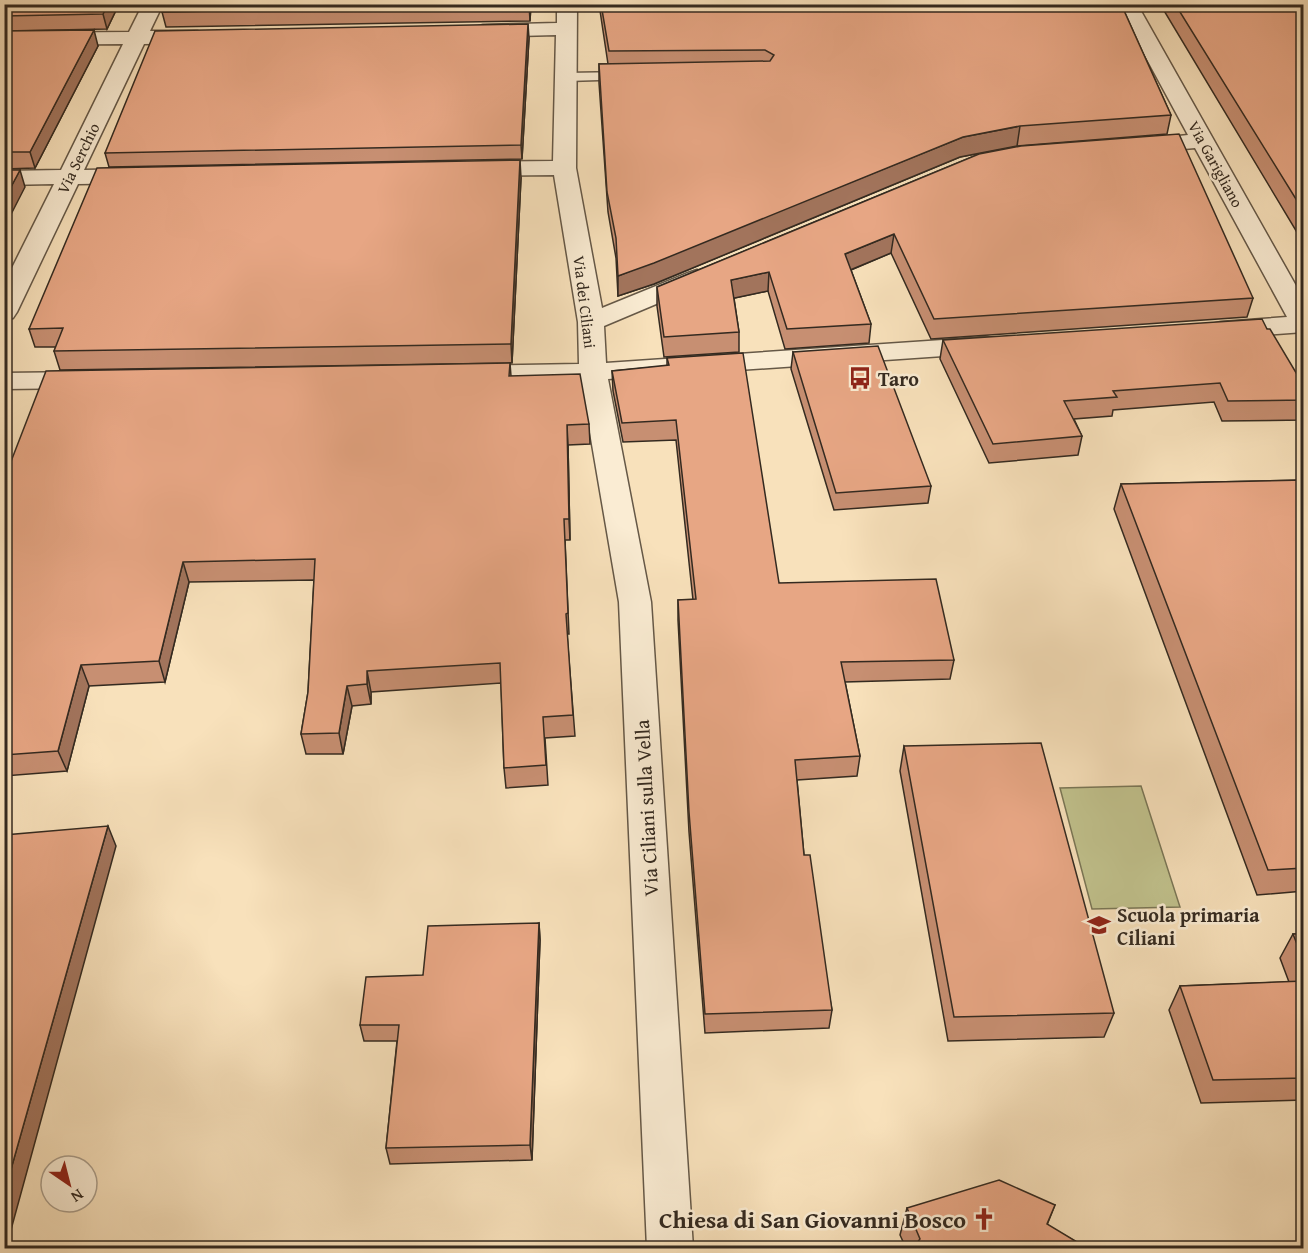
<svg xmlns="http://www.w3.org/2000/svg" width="1308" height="1253" viewBox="0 0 1308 1253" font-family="'Gentium Book Plus',serif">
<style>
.green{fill:#c1c28d;stroke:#7a7656;stroke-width:1.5}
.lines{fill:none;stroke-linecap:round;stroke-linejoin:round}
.lane-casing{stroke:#655847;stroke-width:3}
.street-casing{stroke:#655847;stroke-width:3}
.lane{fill:#faecd3;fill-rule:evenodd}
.street{fill:#faecd3;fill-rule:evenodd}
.wall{fill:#c78f72;stroke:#342a20;stroke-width:1.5}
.shaded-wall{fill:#a2745c;stroke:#342a20;stroke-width:1.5}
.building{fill:#e7a684;stroke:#342a20;stroke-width:1.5}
.labels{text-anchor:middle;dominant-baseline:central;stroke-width:5;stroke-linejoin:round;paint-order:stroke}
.far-street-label{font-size:16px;fill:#342a20;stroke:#faecd3}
.poi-label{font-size:20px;font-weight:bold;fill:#342a20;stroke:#faecd3;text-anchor:start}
.street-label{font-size:20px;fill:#342a20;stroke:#faecd3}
.near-poi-label{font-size:24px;font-weight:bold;fill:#342a20;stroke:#faecd3;text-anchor:end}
</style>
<rect width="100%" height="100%" fill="#f8e1bb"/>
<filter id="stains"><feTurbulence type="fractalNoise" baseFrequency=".00333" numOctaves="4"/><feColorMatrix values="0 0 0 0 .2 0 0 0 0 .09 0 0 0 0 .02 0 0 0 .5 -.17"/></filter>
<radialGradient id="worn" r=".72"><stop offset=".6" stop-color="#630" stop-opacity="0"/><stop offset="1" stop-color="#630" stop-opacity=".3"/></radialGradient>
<!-- green -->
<polygon class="green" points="1141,786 1180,907 1092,909 1060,788"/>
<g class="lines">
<!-- lane casing -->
<g class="lane-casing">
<polygon id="lane" points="626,72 633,76 631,79 567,81 560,77 567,73"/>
</g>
<!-- street casing -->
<g class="street-casing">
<g id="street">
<polygon points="143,4 163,4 150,31 197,31 204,33 207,37 204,41 197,43 144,44 84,170 140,169 148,171 152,176 148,181 140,183 78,184 17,312 13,318 4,320 4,284 54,184 4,185 4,171 61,170 123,44 4,45 4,33 129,32"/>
<polygon points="557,4 577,4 576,168 602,308 688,273 697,270 706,273 710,278 706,283 604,326 606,363 987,337 997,339 1001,345 997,351 987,353 608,379 651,602 693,1248 647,1248 619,602 581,380 467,382 457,380 453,374 457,368 467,366 579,364 578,322 554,175 476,176 468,174 464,169 468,164 476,162 553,161 556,35 483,37 476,35 473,31 476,27 483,25 557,23"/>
<polygon points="1117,4 1137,4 1304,300 1304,332 1221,338 1212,336 1208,330 1212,324 1221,322 1287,317 1195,148 1139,153 1131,151 1128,146 1131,141 1188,135"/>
<polygon points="85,372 95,374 99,380 95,386 85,388 4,389 4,373"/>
</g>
</g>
<!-- lane -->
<use href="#lane" class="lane"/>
<!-- street -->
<use href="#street" class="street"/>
</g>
<!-- wall -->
<g class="wall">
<polygon points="4,4 119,4 107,29 4,31"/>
<polygon points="531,4 530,21 166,27 162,12"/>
<polygon points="599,4 1121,4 1171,115 1167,134 1017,146 960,157 654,284 618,296 616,258 608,212 599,83 599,64 608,64"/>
<polygon points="1160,4 1304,4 1304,244"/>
<polygon points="4,31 98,46 35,168 4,169"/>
<polygon points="529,38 522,159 109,167 105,153"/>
<polygon points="979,154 1253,298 1247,317 931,339 891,253 851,270 871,324 869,343 785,349 768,291 734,298 739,332 739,352 664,357 657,306 657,287"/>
<polygon points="521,178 512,363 60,370 54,351 56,347 35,347 29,329"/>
<polygon points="1267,329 1304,386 1304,420 1222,421 1214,402 1113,410 1112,416 1074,419 1082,436 1078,455 989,463 940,359 943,340"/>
<polygon points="793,352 931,486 928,503 834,510 791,369"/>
<polygon points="667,358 779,583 954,660 950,679 845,682 860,756 857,776 797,780 804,855 832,1010 829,1028 705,1033 689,832 678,620 678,600 693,600 676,440 623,442 613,391 612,371 667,366"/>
<polygon points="510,363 511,376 589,424 590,444 568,445 570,540 565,540 569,634 567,634 575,736 545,738 548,785 506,788 504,768 501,683 371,692 371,704 352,706 343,754 306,754 301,734 308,692 314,580 189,582 165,682 89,686 67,771 4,776 4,464 10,464"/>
<polygon points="1304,480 1304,891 1257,895 1114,509 1121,484"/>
<polygon points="904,746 1114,1013 1104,1037 948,1041 900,771"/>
<polygon points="539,923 540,940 532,1160 390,1164 386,1148 397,1041 364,1041 360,1025 423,975"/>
<polygon points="1293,934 1304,934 1304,1100 1201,1103 1169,1010 1180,986 1289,982 1280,958"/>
<polygon points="1055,1205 1047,1225 1087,1248 906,1248 900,1235 907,1208"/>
</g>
<!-- shaded-wall -->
<g class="shaded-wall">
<polygon points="108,4 119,4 107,29 103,14"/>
<polygon points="529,4 531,4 530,21"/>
<polygon points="528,24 529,38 522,159 521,145"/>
<polygon points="94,30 98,46 35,168 30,152"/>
<polygon points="1020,126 1017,146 960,157 654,284 618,296 618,276 963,137"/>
<polygon points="520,160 521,178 512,363 511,344"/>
<polygon points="20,170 25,187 4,228 4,200"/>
<polygon points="894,234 891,253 843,273 845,254"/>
<polygon points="769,272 768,291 730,299 731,280"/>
<polygon points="567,425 568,445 570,540 569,519"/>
<polygon points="183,562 189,582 165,682 159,661"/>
<polygon points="81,665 89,686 67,771 58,751"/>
<polygon points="367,671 371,692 371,704 367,684"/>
<polygon points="347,686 352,706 343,754 339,733"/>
<polygon points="108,826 116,846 6,1248 4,1248 4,1194"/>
<polygon points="539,923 540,940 532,1160 530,1145"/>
</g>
<!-- building -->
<g class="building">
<polygon points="4,4 108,4 103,14 4,16"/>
<polygon points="165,4 529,4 529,6 162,12"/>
<polygon points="601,4 1121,4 1171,115 1020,126 963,137 654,263 618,276 616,238 607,192 599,64 770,61 774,55 765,50 609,51"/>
<polygon points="1175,4 1304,4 1304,212"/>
<polygon points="528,24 521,145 105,153 155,31"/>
<polygon points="94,30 30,152 4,152 4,31"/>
<polygon points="1179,134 1253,298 934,319 894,234 845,254 871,324 787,329 769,272 731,280 739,332 664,337 657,287 979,154 1021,146"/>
<polygon points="520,160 511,344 54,351 63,328 29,329 97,168"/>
<polygon points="4,170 20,170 4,200"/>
<polygon points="1262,319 1267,329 1270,329 1304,386 1304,400 1228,401 1220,383 1113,391 1117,397 1064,401 1082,436 993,444 943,340"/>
<polygon points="878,346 931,486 836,493 793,352"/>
<polygon points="743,353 779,583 936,579 954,660 841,662 860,756 795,760 804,855 810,855 832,1010 705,1014 689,812 678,600 696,599 676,420 622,423 612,371 669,365 667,358"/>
<polygon points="510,363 509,376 580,374 589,424 567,425 569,519 564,519 568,613 566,614 573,715 543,717 546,765 504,768 500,663 367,671 367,684 347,686 339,733 301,734 308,692 315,559 183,562 159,661 81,665 58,751 4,755 4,464 10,464 46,371"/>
<polygon points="1304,480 1304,868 1268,870 1121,484"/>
<polygon points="1041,743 1114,1013 954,1017 904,746"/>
<polygon points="108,826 4,1194 4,835"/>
<polygon points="539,923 530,1145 386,1148 399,1025 360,1025 366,977 423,975 428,926"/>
<polygon points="1293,934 1304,934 1304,962"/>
<polygon points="1304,981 1304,1078 1213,1080 1180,986"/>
<polygon points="999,1180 1055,1205 1047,1224 1087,1248 913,1248 920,1239 907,1208"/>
</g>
<!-- icons -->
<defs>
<g id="bus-bare" transform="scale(1.8)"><path d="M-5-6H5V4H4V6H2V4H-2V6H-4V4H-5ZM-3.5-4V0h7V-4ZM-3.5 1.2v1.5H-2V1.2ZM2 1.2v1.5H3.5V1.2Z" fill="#8f2418" stroke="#faecd3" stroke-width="2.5" paint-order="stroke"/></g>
<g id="school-bare" transform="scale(1.8)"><path d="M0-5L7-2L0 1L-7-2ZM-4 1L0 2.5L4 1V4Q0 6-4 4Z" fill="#8f2418" stroke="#faecd3" stroke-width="2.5" paint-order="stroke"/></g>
<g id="church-bare" transform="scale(1.8)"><path d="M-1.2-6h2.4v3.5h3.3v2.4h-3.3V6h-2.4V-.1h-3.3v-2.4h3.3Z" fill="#8f2418" stroke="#faecd3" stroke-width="2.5" paint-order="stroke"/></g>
</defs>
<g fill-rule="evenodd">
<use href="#bus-bare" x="860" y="378"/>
<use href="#school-bare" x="1099" y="925"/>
<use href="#church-bare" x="984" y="1219"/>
</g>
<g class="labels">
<!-- far-street labels -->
<g class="far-street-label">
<text transform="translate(78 158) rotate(-64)">Via Serchio</text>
<text transform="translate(1216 164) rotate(61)">Via Garigliano</text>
<text transform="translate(585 302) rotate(83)">Via dei Ciliani</text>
</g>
<!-- poi labels -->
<g class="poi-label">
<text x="878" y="378">Taro</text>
<text x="1117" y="914">Scuola primaria<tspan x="1117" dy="23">Ciliani</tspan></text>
</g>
<!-- street labels -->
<g class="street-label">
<text transform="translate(646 808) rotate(-93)">Via Ciliani sulla Vella</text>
</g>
<!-- near-poi labels -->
<g class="near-poi-label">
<text x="966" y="1219">Chiesa di San Giovanni Bosco</text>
</g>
</g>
<!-- margin -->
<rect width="1308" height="1253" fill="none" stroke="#f8e1bb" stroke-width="24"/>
<rect x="6" y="6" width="1296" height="1241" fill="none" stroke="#342a20" stroke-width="3"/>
<rect x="12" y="12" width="1284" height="1229" fill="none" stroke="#342a20" stroke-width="1.5"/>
<!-- north arrow -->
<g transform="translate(69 1184) rotate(145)"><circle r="28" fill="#faecd3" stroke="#ab9e8b" stroke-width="1.5"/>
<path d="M0-4.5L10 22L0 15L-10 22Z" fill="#8f2418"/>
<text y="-9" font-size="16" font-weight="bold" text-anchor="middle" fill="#342a20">N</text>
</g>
<rect width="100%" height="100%" filter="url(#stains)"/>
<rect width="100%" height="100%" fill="url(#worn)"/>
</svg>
